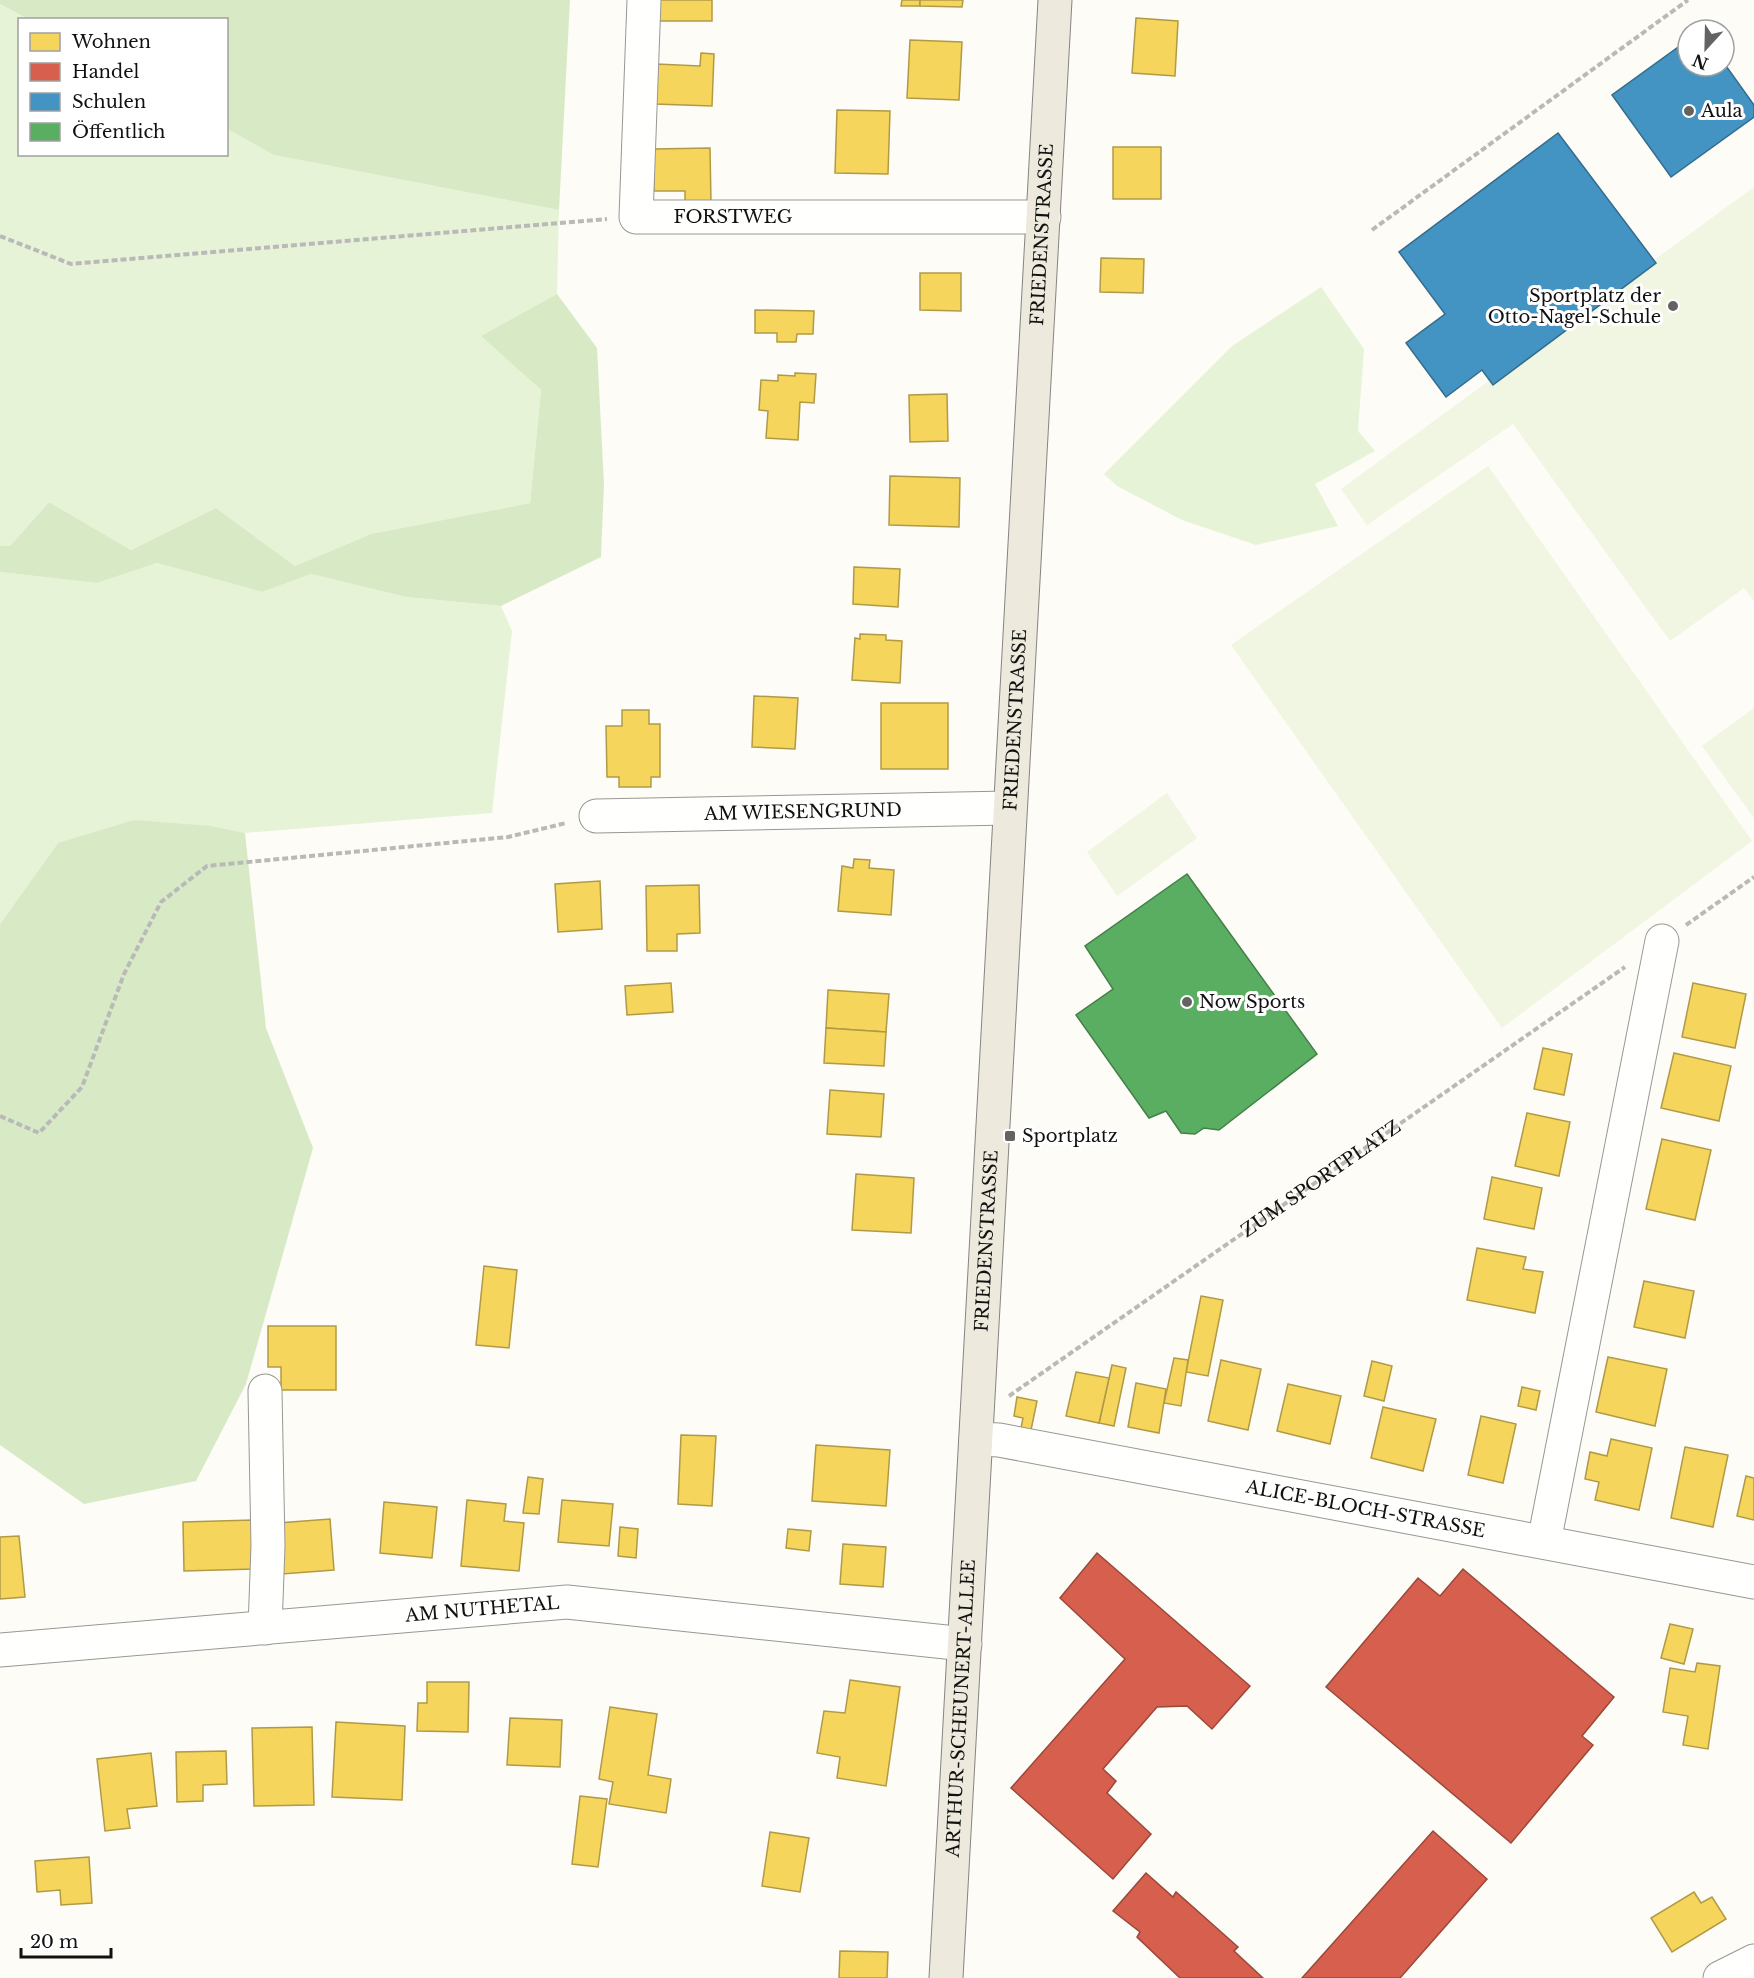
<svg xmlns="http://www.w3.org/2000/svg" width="1754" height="1978" viewBox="0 0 1754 1978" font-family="'Libre Baskerville',serif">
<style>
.green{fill:#e7f3d7}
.forest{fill:#d8eac5}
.pitch{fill:#f0f6e1}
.homes{fill:#f6d55c;stroke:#b19a46;stroke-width:1.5}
.shops{fill:#d6604d;stroke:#9b483b;stroke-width:1.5}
.schools{fill:#4393c3;stroke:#346c8e;stroke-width:1.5}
.public{fill:#5aae61;stroke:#447f49;stroke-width:1.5}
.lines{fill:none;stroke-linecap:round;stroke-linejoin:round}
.minor-casing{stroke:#979795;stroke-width:35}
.major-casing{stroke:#858482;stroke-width:35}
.path{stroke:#b9b9b8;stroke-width:4;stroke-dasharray:6 3;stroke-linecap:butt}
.minor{stroke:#fffffe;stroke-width:33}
.major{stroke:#ede9dc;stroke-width:33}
.poi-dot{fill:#646362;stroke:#fff;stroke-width:2}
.labels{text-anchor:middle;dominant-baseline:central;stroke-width:6;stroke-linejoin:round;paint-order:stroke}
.poi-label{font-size:18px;fill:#111;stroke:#fff;text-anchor:start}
.street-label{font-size:18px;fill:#111;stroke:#fff}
</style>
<rect width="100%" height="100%" fill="#fdfcf7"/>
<!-- green -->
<g class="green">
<polygon points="0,4 28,19 20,20 20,154 226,154 227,129 274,155 559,210 557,294 482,336 541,390 530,503 371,534 295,566 216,508 131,550 49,502 10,546 0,546"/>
<polygon points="1321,287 1364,349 1358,431 1375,451 1315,484 1338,526 1256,545 1182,520 1117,486 1104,474 1232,346"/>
<polygon points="157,563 262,592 311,574 406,597 501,606 512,631 492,813 245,833 212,826 58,843 0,924 0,572 97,583"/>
</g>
<!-- forest -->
<g class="forest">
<polygon points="0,0 570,0 559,210 274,155 227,129 226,20 28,19 0,4"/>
<polygon points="557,294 597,348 604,485 601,557 501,606 406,597 311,574 262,592 157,563 97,583 0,572 0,546 10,546 49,502 131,550 216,508 295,566 371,534 530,503 541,390 481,336"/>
<polygon points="134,820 212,826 245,833 266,1028 313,1148 246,1384 196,1481 84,1504 0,1445 0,924 58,843"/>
</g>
<!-- pitch -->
<g class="pitch">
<polygon points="1754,187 1754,601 1744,588 1670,641 1513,424 1367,525 1341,489"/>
<polygon points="1488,466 1752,841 1502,1028 1231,645"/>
<polygon points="1754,708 1754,818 1702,746"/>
<polygon points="1167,793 1197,838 1117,896 1087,852"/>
</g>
<!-- homes -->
<g class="homes">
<rect x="659" y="0" width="53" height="21"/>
<polygon points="902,0 920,0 920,6 901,6"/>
<polygon points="920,0 963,0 962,7 920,6"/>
<polygon points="1136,18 1178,21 1175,76 1132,73"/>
<polygon points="910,40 962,42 959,100 907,98"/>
<polygon points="701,53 714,54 712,106 655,104 657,64 700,66"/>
<polygon points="837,110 890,111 888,174 835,173"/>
<rect x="1113" y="147" width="48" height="52"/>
<polygon points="710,148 711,203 685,203 685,191 654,191 653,149"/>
<polygon points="1101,258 1144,259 1143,293 1100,292"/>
<polygon points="920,273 961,273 961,311 920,310"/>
<polygon points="755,310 814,311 813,334 797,334 796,342 777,342 777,333 755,333"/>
<polygon points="795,373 816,374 814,403 800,402 798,440 766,438 768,411 759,410 761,380 778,381 778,375 795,376"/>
<polygon points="947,394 948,441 910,442 909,395"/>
<polygon points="890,476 960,478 959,527 889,525"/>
<polygon points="854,567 900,569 898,607 853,604"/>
<polygon points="860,634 886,635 886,640 902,641 900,683 852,680 855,638 860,639"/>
<polygon points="754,696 798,698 795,749 752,747"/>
<rect x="881" y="703" width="67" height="66"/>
<polygon points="622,710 649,710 649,724 660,724 660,777 651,777 651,787 619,787 619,777 607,777 606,726 622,726"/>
<polygon points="854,859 870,860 869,868 894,870 891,915 838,911 842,866 853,868"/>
<polygon points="600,881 602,929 558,932 555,884"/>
<polygon points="699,885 700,933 677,934 677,951 647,951 646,886"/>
<polygon points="671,983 673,1012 627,1015 625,986"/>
<polygon points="1693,983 1746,994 1735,1048 1682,1037"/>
<polygon points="828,990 889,994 886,1032 826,1028"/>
<polygon points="826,1028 886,1032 884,1066 824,1063"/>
<polygon points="1543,1048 1572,1054 1564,1095 1534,1089"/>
<polygon points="1674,1053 1731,1066 1719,1121 1661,1108"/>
<polygon points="830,1090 884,1094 881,1137 827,1134"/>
<polygon points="1527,1113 1570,1122 1559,1176 1515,1166"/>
<polygon points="1662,1139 1711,1150 1695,1220 1646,1209"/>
<polygon points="856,1174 914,1178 911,1233 852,1230"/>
<polygon points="1492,1177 1542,1188 1534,1229 1484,1219"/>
<polygon points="1477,1248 1526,1257 1523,1269 1543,1272 1535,1313 1467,1300"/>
<polygon points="484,1266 517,1270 509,1348 476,1345"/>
<polygon points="1644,1281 1694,1291 1685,1338 1634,1327"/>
<polygon points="1201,1296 1223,1300 1208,1376 1186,1372"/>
<polygon points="268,1326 336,1326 336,1390 281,1390 281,1367 268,1367"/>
<polygon points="1608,1357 1667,1369 1655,1426 1596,1412"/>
<polygon points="1174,1358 1188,1360 1181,1406 1164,1403"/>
<polygon points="1221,1360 1261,1369 1248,1430 1208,1421"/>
<polygon points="1372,1361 1392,1366 1384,1401 1364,1396"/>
<polygon points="1112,1365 1126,1368 1114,1426 1099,1423"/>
<polygon points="1076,1372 1109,1378 1099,1423 1066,1416"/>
<polygon points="1136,1383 1166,1389 1159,1433 1128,1427"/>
<polygon points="1288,1384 1341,1396 1330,1444 1277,1431"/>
<polygon points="1522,1387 1540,1391 1536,1410 1518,1406"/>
<polygon points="1017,1397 1037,1401 1031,1430 1021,1428 1023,1418 1014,1416"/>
<polygon points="1383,1407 1436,1419 1423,1471 1371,1458"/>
<polygon points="1481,1416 1516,1424 1503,1483 1468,1475"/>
<polygon points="681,1435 716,1436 712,1506 678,1504"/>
<polygon points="1611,1439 1652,1448 1639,1510 1595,1500 1599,1482 1585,1479 1590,1452 1607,1456"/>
<polygon points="816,1445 890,1450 886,1506 812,1501"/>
<polygon points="1685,1447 1728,1455 1713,1527 1671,1518"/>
<polygon points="1746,1476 1754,1478 1754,1520 1737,1516"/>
<polygon points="528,1477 543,1479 539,1514 523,1513"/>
<polygon points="467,1500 506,1504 504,1521 524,1523 519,1571 461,1566"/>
<polygon points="562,1500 613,1504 609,1546 558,1542"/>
<polygon points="384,1502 437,1507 432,1558 380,1553"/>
<polygon points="330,1519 334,1570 282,1574 278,1523"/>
<polygon points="253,1520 254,1569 184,1571 183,1522"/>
<polygon points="620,1527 638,1529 636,1558 618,1556"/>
<polygon points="788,1529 811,1531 809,1551 786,1548"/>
<polygon points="19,1536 25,1597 0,1599 0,1537"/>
<polygon points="843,1544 886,1547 883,1587 840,1584"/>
<polygon points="1670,1624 1693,1629 1684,1664 1661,1658"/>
<polygon points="1697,1663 1720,1666 1708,1749 1683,1745 1688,1716 1663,1712 1670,1668 1695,1672"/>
<polygon points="850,1680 900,1687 886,1786 837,1778 840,1757 817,1753 824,1711 845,1713"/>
<polygon points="427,1682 469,1682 468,1732 417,1731 418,1703 427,1703"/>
<polygon points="610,1707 657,1714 648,1775 671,1779 666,1813 609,1804 613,1782 599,1779"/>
<polygon points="510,1718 562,1720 560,1767 507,1765"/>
<polygon points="336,1722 405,1726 402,1800 332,1797"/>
<polygon points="312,1727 314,1805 254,1806 252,1728"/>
<polygon points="226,1751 227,1784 203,1785 203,1801 177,1802 176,1752"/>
<polygon points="151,1753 157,1806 127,1809 130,1828 105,1831 97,1759"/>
<polygon points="580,1796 607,1799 598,1867 572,1864"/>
<polygon points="770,1832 809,1838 800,1892 762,1886"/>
<polygon points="89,1857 92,1903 61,1905 60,1890 37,1892 35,1861"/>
<polygon points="1694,1892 1701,1903 1712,1897 1726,1919 1672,1952 1651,1918"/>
<polygon points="840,1951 888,1952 887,1978 839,1978"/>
</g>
<!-- shops -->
<g class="shops">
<polygon points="1097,1553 1250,1686 1212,1729 1187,1706 1157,1707 1103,1769 1116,1781 1107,1793 1151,1834 1113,1879 1011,1788 1125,1659 1060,1598"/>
<polygon points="1463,1569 1614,1697 1582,1736 1593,1745 1511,1843 1326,1687 1418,1578 1440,1596"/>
<polygon points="1433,1831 1487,1879 1400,1978 1302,1978"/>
<polygon points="1146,1873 1173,1897 1176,1892 1238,1947 1234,1951 1263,1978 1180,1978 1137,1937 1140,1932 1113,1911"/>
</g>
<!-- schools -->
<g class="schools">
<polygon points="1688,40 1688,66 1724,66 1724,63 1754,105 1754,117 1671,177 1612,95"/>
<polygon points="1558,133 1656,263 1493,385 1482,370 1446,397 1406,343 1445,314 1399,252"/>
</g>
<!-- public -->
<polygon class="public" points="1187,874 1317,1054 1219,1130 1204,1128 1195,1134 1181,1133 1166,1111 1149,1118 1076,1015 1113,989 1085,946"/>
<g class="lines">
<!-- minor casing -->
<g class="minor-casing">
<g id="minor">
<path id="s2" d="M644,0L636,217H1044"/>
<path id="s3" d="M596,816L1009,808"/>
<path id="s4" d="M976,1439L999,1440L1754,1582"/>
<polyline points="1544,1542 1662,941"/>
<polyline points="265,1628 268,1546 265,1391"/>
<path id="s5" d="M0,1650L567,1602L965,1644"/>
<polyline points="1720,1978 1754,1961"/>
</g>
</g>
<!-- major casing -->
<g class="major-casing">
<g id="major">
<path id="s6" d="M946,1978L1055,0"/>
</g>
</g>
<!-- path -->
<g class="path">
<polyline points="1372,230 1688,0"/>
<polyline points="0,236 71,264 607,219"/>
<polyline points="1686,925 1754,877"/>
<polyline points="0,1116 39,1133 82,1087 124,974 161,902 207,866 508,837 566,823"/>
<path id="s1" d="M1009,1396L1625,967"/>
</g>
<!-- minor -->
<use href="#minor" class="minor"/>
<!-- major -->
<use href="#major" class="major"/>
</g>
<!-- markers -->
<g class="poi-dot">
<circle cx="1689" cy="111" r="6"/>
<circle cx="1673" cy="306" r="6"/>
<circle cx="1187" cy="1002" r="6"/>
<rect x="1004" y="1130" width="12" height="12" rx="3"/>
</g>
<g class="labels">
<!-- poi labels -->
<g class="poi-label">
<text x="1701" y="111">Aula</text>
<text x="1661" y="296" text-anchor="end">Sportplatz der<tspan x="1661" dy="21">Otto-Nagel-Schule</tspan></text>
<text x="1199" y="1002">Now Sports</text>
<text x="1022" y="1136">Sportplatz</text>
</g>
<!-- street labels -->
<g class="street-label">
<text stroke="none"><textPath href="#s2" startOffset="314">FORSTWEG</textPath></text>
<text stroke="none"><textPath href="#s6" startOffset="1746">FRIEDENSTRASSE</textPath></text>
<text stroke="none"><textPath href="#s6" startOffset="1260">FRIEDENSTRASSE</textPath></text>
<text stroke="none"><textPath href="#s3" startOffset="207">AM WIESENGRUND</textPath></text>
<text stroke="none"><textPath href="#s1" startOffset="380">ZUM SPORTPLATZ</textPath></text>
<text stroke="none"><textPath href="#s6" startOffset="738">FRIEDENSTRASSE</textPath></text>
<text stroke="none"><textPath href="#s4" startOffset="396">ALICE-BLOCH-STRASSE</textPath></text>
<text stroke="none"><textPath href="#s5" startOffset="484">AM NUTHETAL</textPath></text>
<text stroke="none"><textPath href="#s6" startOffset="270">ARTHUR-SCHEUNERT-ALLEE</textPath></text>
</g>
</g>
<!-- legend -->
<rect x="18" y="18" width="210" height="138" fill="#ffffff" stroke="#a0a0a0" stroke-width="1.5"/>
<rect x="30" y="33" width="30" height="18" fill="#f6d55c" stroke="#a0a0a0" stroke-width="1.5"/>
<text x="72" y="48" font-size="18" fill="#111111">Wohnen</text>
<rect x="30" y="63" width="30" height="18" fill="#d6604d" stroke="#a0a0a0" stroke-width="1.5"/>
<text x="72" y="78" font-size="18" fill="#111111">Handel</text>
<rect x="30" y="93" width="30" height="18" fill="#4393c3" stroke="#a0a0a0" stroke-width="1.5"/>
<text x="72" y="108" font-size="18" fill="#111111">Schulen</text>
<rect x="30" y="123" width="30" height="18" fill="#5aae61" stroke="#a0a0a0" stroke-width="1.5"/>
<text x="72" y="138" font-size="18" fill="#111111">Öffentlich</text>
<!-- north arrow -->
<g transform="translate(1706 48) rotate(202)"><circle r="28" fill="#ffffff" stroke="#a0a0a0" stroke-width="1.5"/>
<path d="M0-4.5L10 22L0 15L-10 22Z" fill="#646362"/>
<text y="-9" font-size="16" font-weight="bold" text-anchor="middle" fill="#111111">N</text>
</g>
<!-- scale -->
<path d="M21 1948v9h90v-9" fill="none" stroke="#111111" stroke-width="3"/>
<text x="30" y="1948" font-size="18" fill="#111111" stroke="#ffffff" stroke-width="4.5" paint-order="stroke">20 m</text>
</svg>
